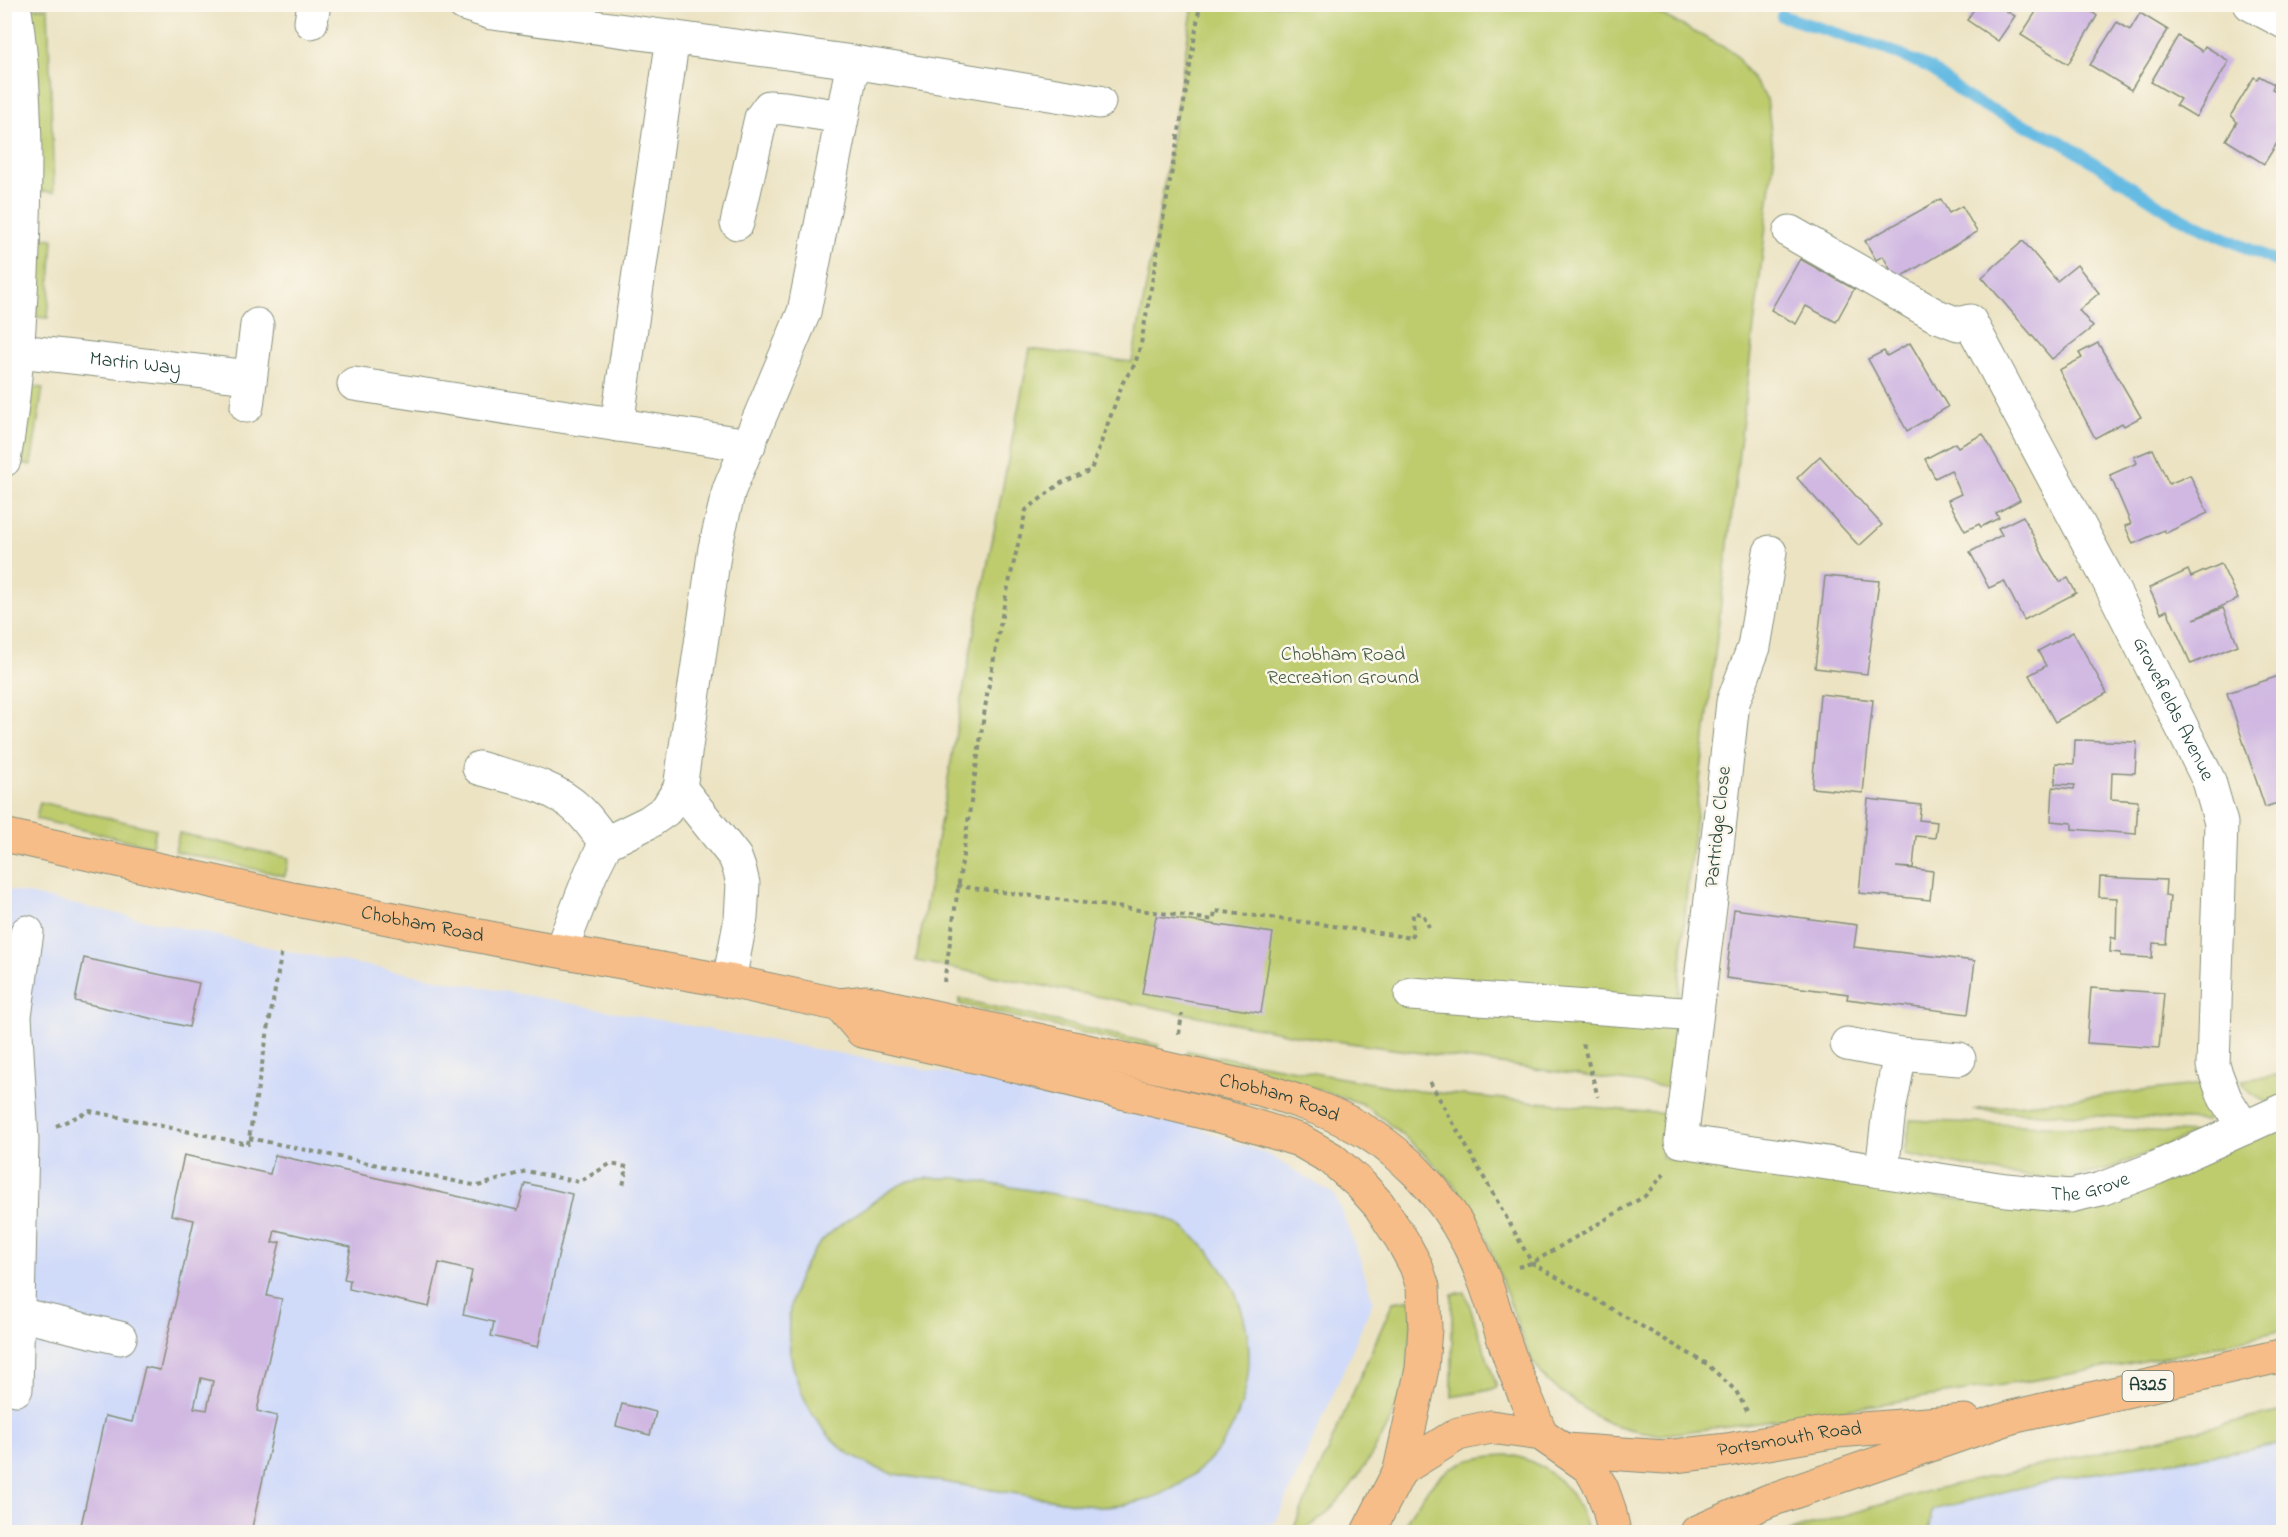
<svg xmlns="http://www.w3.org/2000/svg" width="2288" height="1537" viewBox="0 0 2288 1537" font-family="'Indie Flower',sans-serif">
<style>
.built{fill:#d0daf9}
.green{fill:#becc6e;stroke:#6e8451;stroke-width:1.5}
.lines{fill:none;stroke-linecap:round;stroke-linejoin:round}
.stream{stroke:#66bbe3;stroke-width:12}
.building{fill:#d0b8e2;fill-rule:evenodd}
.minor-casing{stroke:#86907c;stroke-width:35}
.major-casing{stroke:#86907c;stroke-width:35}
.path{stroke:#86907c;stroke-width:4;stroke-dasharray:4.5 4.5;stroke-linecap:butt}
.minor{stroke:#fff;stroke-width:33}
.major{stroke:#f7bd88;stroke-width:33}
.labels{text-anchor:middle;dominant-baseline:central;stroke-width:5;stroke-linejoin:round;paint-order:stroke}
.shield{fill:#fbf7ec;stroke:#61756b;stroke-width:1.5}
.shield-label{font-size:18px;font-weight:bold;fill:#1f3d34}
.street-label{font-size:20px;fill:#1f3d34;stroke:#fbf7ec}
.park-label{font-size:20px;fill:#3f5a40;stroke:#fbf7ec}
</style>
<rect width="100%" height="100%" fill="#fbf7ec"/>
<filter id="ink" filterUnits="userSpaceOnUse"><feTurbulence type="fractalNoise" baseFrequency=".0167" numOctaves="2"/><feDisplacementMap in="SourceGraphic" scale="12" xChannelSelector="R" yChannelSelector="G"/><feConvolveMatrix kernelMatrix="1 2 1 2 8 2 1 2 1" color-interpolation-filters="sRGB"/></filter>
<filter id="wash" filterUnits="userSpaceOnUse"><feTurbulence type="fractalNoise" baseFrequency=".008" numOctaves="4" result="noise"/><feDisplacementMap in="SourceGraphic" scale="24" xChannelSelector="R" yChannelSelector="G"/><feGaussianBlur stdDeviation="1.35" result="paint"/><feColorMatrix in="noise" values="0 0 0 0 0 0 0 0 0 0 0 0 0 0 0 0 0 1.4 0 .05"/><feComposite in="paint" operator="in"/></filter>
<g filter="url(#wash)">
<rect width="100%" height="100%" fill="#ece3c3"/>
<!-- built -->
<g class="built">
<polygon points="5,889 282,950 1160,1113 1269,1155 1335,1195 1359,1256 1373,1301 1326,1411 1276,1522 1239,1532 5,1532"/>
<polygon points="2283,1416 2283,1532 1818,1532"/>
</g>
<!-- green -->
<g class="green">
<polygon points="1193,5 1643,5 1733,52 1767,99 1774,158 1687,889 1671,1088 1300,1036 916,961 970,653 1030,349 1132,362 1157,228"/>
<polygon points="31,8 48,8 54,192 39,191"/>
<polygon points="40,238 53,239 48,318 36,317"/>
<polygon points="32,387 43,388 31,465 20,463"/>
<polygon points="40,802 156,829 152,846 36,819"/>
<polygon points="179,833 289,858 285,876 175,851"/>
<polygon points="960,999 1159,1045 1157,1050 959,1004"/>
<path d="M1187,1051L1418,1091L1666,1114L1662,1158L2067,1215C2119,1211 2165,1179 2211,1157C2235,1145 2260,1136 2283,1126V1330L2183,1354L2048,1378L1803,1416L1661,1435L1629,1429L1611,1424L1593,1415L1548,1382L1533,1362L1522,1337L1481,1223L1452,1182L1420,1150L1382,1118L1360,1103L1268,1073L1186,1057Z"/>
<path d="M2283,1074V1097L2266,1102C2256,1097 2245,1091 2242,1080Z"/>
<path d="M2203,1084C2208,1097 2215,1108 2206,1121L1972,1110Z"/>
<polygon points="1910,1120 2197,1133 2106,1170 2059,1180 2005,1174 1905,1154"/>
<path d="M931,1178H957L1143,1209C1160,1215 1178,1222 1191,1234C1300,1328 1247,1504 1099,1507L894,1474C870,1467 848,1457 831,1438C782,1385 771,1297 822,1241C834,1228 850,1218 865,1208C877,1199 890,1189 904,1183C911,1179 922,1179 931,1178Z"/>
<path d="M1465,1292L1497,1387C1489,1392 1464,1394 1452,1397V1294Z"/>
<path d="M1414,1299C1411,1327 1410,1357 1404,1385C1396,1422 1333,1532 1292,1532L1393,1302Z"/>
<polygon points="2283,1411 2283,1444 2087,1474 2011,1490 1932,1510 1929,1532 1787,1532 1935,1489"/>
<path d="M1511,1455C1550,1464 1580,1493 1587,1532H1403C1405,1521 1413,1510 1420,1500C1445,1463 1469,1456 1511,1455Z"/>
</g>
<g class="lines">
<!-- stream -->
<polyline class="stream" points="1782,16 1885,49 1929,67 1971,100 2060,141 2175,215 2284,265"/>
</g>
<g id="blocks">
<!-- building -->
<g class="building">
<polygon points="1977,4 2010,4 2006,11 2015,16 1998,41 1967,20"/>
<polygon points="2041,4 2082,4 2097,16 2068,64 2021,35"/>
<polygon points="2140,13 2168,30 2131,90 2090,65 2117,22 2130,30"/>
<polygon points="2178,36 2202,51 2205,46 2229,61 2196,117 2176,105 2180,99 2151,82"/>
<polygon points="2259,76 2274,84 2272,89 2282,95 2284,93 2284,132 2264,164 2226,140 2237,122 2231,115 2254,77 2257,79"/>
<polygon points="1941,199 1949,213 1962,206 1977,232 1896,280 1883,256 1876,260 1865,241"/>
<polygon points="2023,241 2057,281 2077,265 2099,293 2079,310 2093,327 2052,359 1982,277"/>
<polygon points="1800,259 1854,289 1836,322 1806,306 1796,324 1771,310"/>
<polygon points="1910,343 1948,407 1907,431 1868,359 1884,351 1887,356"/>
<polygon points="2098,343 2141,417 2124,426 2122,423 2095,438 2059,370 2082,358 2079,353"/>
<polygon points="1983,434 2020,500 1996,513 1999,518 1981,527 1979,524 1965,531 1948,500 1961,494 1951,470 1935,478 1925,459 1955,443 1958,447"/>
<polygon points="2153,449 2169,484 2190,475 2208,513 2166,533 2164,530 2133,544 2125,526 2131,524 2110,475 2137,463 2134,457"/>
<polygon points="1820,456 1882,525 1859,546 1797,478"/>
<polygon points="2023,516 2045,559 2060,582 2068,578 2076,593 2024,620 2004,581 1989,588 1970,552 2002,535 1998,528"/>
<polygon points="2221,564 2238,599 2194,619 2223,608 2238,645 2191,664 2167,610 2161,613 2149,588 2188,570 2191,577"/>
<polygon points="1825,576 1879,581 1867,674 1815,668"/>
<polygon points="2073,632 2107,693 2055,722 2029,675 2046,666 2038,651"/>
<polygon points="2282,675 2284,680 2284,801 2265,807 2227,693"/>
<polygon points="1820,694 1873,700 1863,793 1812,788"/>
<polygon points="2075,740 2137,742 2135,773 2112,772 2111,799 2138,801 2136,834 2072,829 2072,823 2051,821 2053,787 2074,789 2075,785 2055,784 2056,763 2074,764"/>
<polygon points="1868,799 1921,805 1919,820 1937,822 1935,838 1916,836 1913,868 1896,867 1933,871 1930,900 1859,893"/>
<polygon points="2100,877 2166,880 2165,895 2170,896 2166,944 2153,943 2152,958 2121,956 2121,953 2110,952 2111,937 2116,939 2117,898 2099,897"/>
<polygon points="1734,909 1857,925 1854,947 1975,961 1968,1014 1847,999 1848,994 1726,978"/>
<polygon points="1156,916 1273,933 1261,1013 1142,994"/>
<polygon points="84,958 199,983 189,1027 75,1001"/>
<polygon points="2091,988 2164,993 2159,1048 2087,1043"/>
<path d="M184,1155L270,1174L275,1155L518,1210L525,1183L572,1194L538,1347L491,1336L494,1322L463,1315L472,1271L439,1263L429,1307L349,1289L350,1280L344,1279L351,1247L275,1230L272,1243L280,1242L267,1296L282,1299L257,1411L277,1416L251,1532H89L80,1530L105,1416L132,1422L145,1367L160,1370L194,1220L171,1215ZM201,1378L213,1381L207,1410L194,1408Z"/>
<polygon points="622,1404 656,1412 650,1435 616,1426"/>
</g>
</g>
</g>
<g filter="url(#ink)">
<use href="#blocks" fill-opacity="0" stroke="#86907c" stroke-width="1.5"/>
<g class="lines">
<!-- minor casing -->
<g class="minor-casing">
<g id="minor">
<polyline points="464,4 492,13 853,62 1099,102"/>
<polyline points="2250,4 2284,22"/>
<polyline points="311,22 314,4"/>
<polyline points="737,223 761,118 769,107 785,108 842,117"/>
<path id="s1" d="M1790,232L1935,315L1958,324L1970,321L2105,574L2209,781L2221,823L2213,1066L2225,1098L2244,1128"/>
<path id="s2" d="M19,351L250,377"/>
<polyline points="354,384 749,445"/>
<polyline points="247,406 257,325"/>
<polyline points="617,425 673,37"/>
<path d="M4,460C15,398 19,336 22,274C26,186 28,91 14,4"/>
<path id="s3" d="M1770,552L1754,647L1733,702L1713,883L1681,1141L2006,1190L2070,1196L2101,1189L2156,1168L2284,1110"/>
<path d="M479,768C512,778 553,784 579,810C589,819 597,832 606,843"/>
<polyline points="680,788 735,857 740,871 743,884 741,918 729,981"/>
<polyline points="561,950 591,873 606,843 649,822 666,810 680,788 715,548 729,490 804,312 853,62"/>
<polyline points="1411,994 1696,1015"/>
<polyline points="1847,1044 1900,1054 1959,1059"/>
<polyline points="1882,1170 1889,1110 1900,1054"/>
<polyline points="18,1314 120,1338"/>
<polyline points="16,1389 22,1141 15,1016 27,932"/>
</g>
</g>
<!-- major casing -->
<g class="major-casing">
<g id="major">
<path id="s4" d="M4,835L292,899L520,944L729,981L840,1005L867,1002L1263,1090C1292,1099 1321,1108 1348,1122C1400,1148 1441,1191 1468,1243C1488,1281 1498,1326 1513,1366C1522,1389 1532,1411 1541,1434"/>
<polyline points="840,1005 862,1031 982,1058 1231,1119 1299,1140 1332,1159 1360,1184 1379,1205 1402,1240 1416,1266 1423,1287 1425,1328 1422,1369 1400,1470"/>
<path id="s5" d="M1566,1450L1665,1457L1727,1450L1837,1431L1965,1421"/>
<polyline points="1368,1532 1400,1470 1458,1434 1491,1427 1541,1434 1590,1468 1602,1489 1609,1509 1614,1532"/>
<polyline points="1697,1532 1768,1501 2012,1417 2284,1355"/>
</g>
</g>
<!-- path -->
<g class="path">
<polyline points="957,886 1214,920 1215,911 1320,924 1412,938 1413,913 1423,914 1429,927"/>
<polyline points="944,982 987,695 1005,600 1026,510 1061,483 1091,470 1123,382 1135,364 1141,344 1184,103 1200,4"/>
<polyline points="1179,1034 1182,1014"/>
<polyline points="1583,1044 1598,1097"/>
<polyline points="1430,1082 1532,1263 1707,1364 1736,1391 1747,1411"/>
<polyline points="56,1126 90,1111 248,1144 282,950"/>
<polyline points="249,1138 478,1186 526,1171 579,1182 610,1164 627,1167 623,1186"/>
<polyline points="1518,1267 1532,1263 1645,1196 1665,1173"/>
</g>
<!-- minor -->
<use href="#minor" class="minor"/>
<!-- major -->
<use href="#major" class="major"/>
</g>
</g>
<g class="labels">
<!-- shield labels -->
<rect class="shield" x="2122.5" y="1371" width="51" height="30" rx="4.5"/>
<g class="shield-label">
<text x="2148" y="1386">A325</text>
</g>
<!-- street labels -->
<g class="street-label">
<text stroke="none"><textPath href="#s2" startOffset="117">Martin Way</textPath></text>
<text stroke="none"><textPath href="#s1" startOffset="642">Grovefields Avenue</textPath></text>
<text transform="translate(1719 827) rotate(-84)">Partridge Close</text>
<text stroke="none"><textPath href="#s4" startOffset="428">Chobham Road</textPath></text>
<text stroke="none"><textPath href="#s4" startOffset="1304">Chobham Road</textPath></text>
<text stroke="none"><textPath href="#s3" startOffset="1011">The Grove</textPath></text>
<text stroke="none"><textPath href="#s5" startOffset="225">Portsmouth Road</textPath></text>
</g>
<!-- park labels -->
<g class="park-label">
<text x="1343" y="655">Chobham Road<tspan x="1343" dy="23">Recreation Ground</tspan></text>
</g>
</g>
<!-- margin -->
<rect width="2288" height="1537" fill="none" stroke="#fbf7ec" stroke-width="24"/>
</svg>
